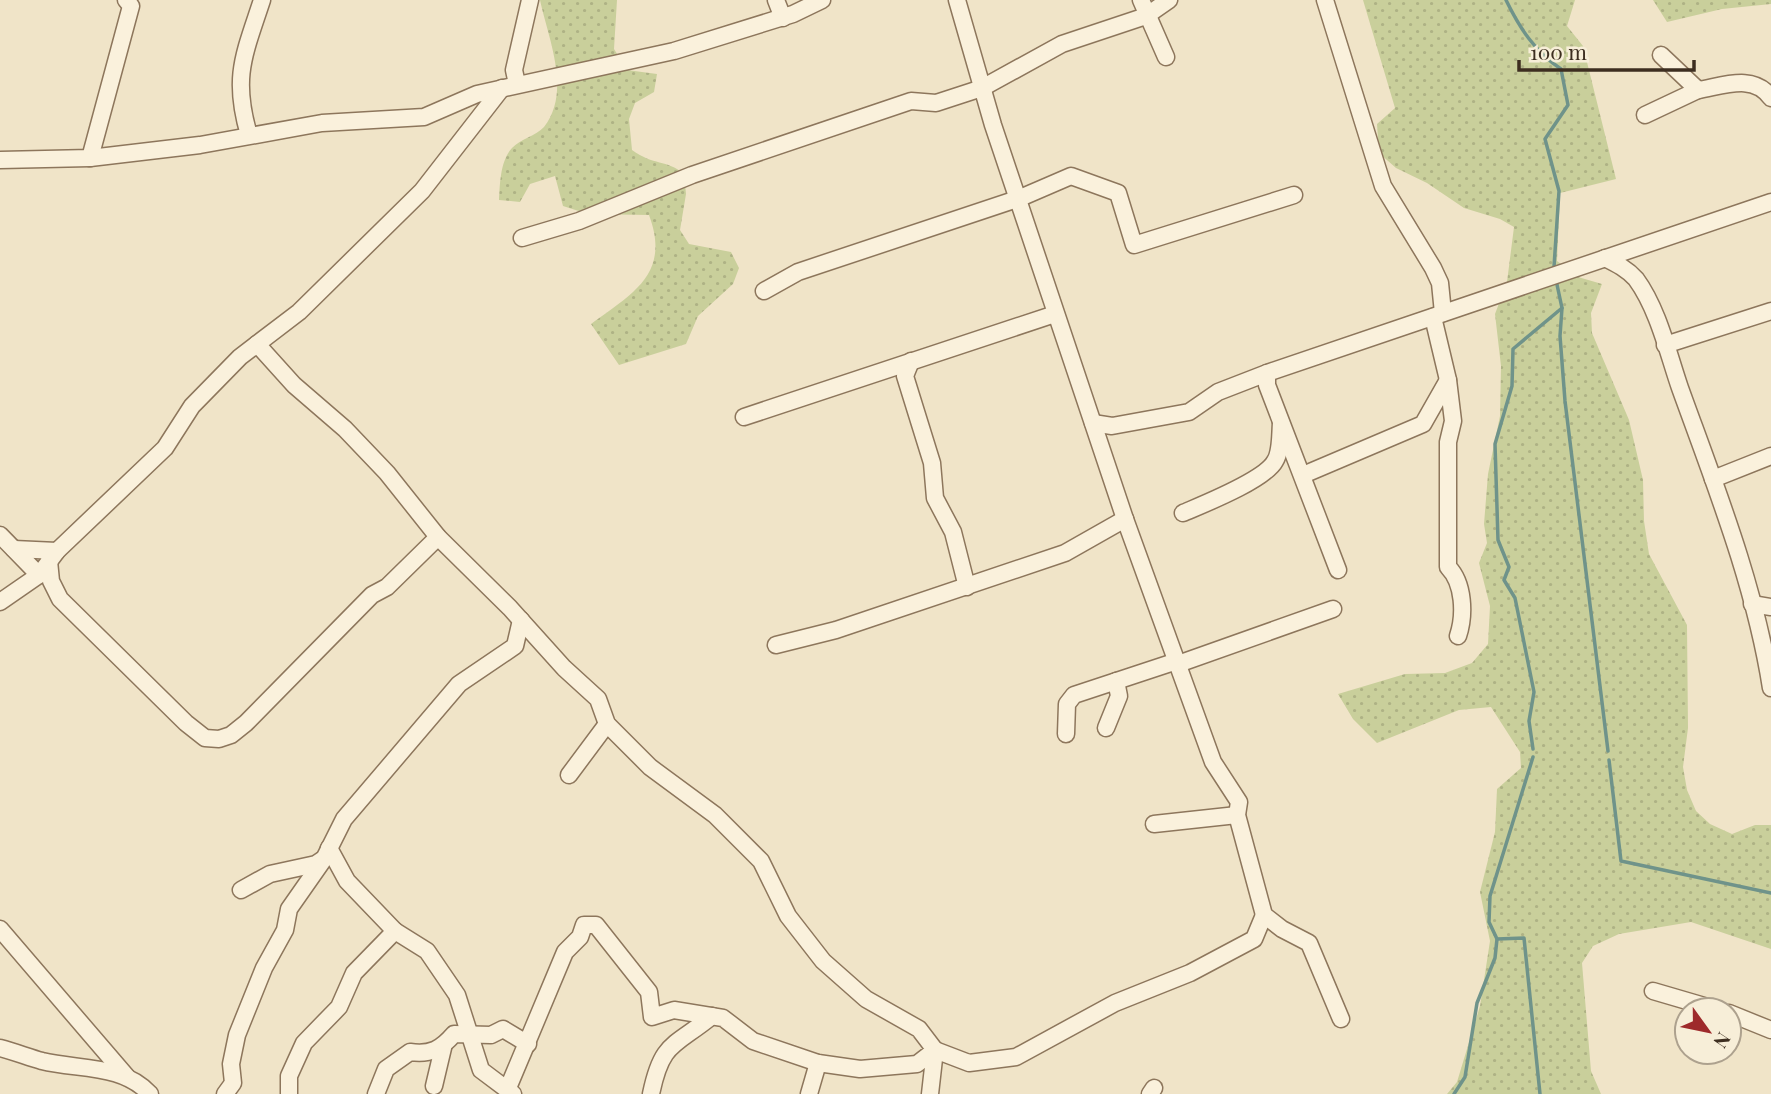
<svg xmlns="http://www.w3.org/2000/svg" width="1771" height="1094" viewBox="0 0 1771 1094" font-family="'Playfair Display',serif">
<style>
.grass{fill:url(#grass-dots)}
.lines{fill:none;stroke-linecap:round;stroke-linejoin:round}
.stream{stroke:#6f938a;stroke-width:3.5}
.minor-casing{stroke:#8d765c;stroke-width:19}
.minor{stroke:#faf1dc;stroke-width:16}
</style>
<defs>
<pattern id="grass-dots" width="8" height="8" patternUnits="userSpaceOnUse" patternTransform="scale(1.75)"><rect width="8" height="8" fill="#c9cf9b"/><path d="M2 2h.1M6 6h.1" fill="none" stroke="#aeb285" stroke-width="1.8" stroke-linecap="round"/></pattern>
</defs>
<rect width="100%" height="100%" fill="#f0e4c8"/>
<!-- grass -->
<g class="grass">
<path d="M540,0H617L614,49L627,70L657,74L654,92L635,103L629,119L632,150C654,166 666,159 684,174L686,194L680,230L689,244L731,252L739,268L733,284L698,316L686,344L619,365L591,324C633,293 671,274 649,215L588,214L563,206L555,176L530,184L520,202L499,200C500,184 500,161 512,148C520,139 536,136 544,127C572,91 548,38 540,0Z"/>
<polygon points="1363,0 1575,0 1567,26 1583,46 1616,179 1560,193 1557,261 1578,277 1602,284 1591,313 1592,333 1629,420 1643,480 1644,521 1649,554 1687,625 1688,728 1683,767 1687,790 1696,811 1710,824 1732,834 1755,825 1771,825 1771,949 1691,922 1619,934 1593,946 1582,963 1591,1071 1601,1094 1447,1094 1457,1082 1480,1006 1490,941 1480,892 1495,832 1497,789 1521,768 1520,752 1491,707 1459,710 1377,743 1353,719 1338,694 1405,674 1445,673 1472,663 1488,644 1490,606 1479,563 1487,543 1484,524 1488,474 1500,416 1501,366 1495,314 1507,282 1514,227 1500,219 1464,208 1427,183 1396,168 1379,153 1377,124 1395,108"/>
<polygon points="1653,0 1771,0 1771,4 1722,9 1667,22"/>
</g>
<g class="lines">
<!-- stream -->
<g class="stream">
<path d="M1506,0C1519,27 1535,52 1561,69L1568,105L1545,139L1559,191L1554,267"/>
<polyline points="1562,308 1560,336 1565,401 1608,751"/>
<polyline points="1533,749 1529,721 1534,692 1515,598 1504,580 1509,567 1498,540 1495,444 1512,386 1513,349 1562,308 1556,280"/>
<polyline points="1609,760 1621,861 1771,893"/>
<polyline points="1497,939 1524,938 1540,1094"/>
<polyline points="1454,1094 1465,1077 1477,1003 1495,958 1497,939 1489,922 1490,896 1533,757"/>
</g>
<!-- minor casing -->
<g class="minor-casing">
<g id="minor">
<polyline points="776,0 783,18"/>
<polyline points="957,0 993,125 1125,519 1213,762 1239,802 1237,815 1264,915 1282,929 1309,943 1341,1019"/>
<polyline points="1141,0 1166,57"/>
<polyline points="1325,0 1383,186 1433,268 1440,283 1443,313"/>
<path d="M1661,55L1698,90C1723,86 1754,73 1771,98"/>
<polyline points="517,84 514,70 530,0"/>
<polyline points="1645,115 1698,90"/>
<path d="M249,135C232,77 244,55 262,0"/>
<polyline points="90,158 131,6 126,0"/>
<polyline points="0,160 90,158 200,145 322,123 424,117 477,94 674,51 793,14 822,0"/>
<polyline points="522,238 579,221 692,175 911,101 936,103 982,88 1062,44 1146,16 1169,0"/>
<path d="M1605,258C1617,264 1627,269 1636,279C1658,309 1668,353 1680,388C1715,485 1755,585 1771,688"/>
<polyline points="764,291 798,272 1020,198 1071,176 1118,193 1134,245 1294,195"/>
<path d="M1433,317L1448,380L1453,421L1448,442V567C1464,583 1465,615 1458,636"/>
<polyline points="257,344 294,385 345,429 387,473 438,537 510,608 564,668 598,699 607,724 650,767 715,815 761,861 788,916 823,961 866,999 919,1029 935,1050 917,1064 860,1069 818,1063 753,1041 723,1018 674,1010 652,1017 649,992 596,925 584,925 580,937 565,952 508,1088"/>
<polyline points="1665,345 1771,311"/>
<polyline points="911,361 905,376 932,463 935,498 953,532 967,587"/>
<polyline points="1267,373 1267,385 1338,570"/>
<polyline points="744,417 1055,314"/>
<polyline points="1093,423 1112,426 1189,412 1218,392 1267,373 1771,202"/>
<polyline points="1303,475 1423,424 1448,380"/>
<polyline points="1713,479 1771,456"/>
<path d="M1183,513C1204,504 1265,480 1275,461C1281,452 1280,434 1281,423"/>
<polyline points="0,535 39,575"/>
<polyline points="14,549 57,551"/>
<polyline points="49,561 51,581 60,599 186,723 205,738 219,739 231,735 246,723 372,595 387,587 438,537"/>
<polyline points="0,602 39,575 57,551 165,448 192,406 240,357 299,312 422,191 502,88"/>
<polyline points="1752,604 1771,607"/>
<polyline points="776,645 836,630 1065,553 1125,519"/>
<polyline points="1178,664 1333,609"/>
<polyline points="1106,728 1119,696 1116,681"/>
<polyline points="1066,734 1067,704 1074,695 1177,661"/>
<polyline points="569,775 607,724"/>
<polyline points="1154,824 1237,815"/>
<polyline points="241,890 270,874 316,864 322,860"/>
<polyline points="0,929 127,1077"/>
<polyline points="395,931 427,951 457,995 481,1070 513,1094"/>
<polyline points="1653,991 1718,1010"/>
<polyline points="1729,1013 1771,1030"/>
<path d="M0,1048C15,1052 28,1057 42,1061C79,1070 122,1064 150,1094"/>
<polyline points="434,1086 443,1048"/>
<polyline points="225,1094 233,1083 231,1064 237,1035 264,968 285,930 289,909 324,859 344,819 459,684 515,646 521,620"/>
<polyline points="289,1094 289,1076 304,1043 339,1007 354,973 395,931 347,881 329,848"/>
<path d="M376,1094L386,1069L410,1052C431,1055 441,1049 454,1034L491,1035L503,1029L528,1044"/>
<path d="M651,1094C662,1041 674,1047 712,1016"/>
<polyline points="809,1094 818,1063"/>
<polyline points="930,1094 935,1050 969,1063 1016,1057 1115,1003 1190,973 1254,939 1264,915"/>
<polyline points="1150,1094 1154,1088"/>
</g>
</g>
<!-- minor -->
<use href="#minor" class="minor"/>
</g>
<!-- north arrow -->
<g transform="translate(1708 1031) rotate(123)"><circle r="33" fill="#f7eed8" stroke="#ada18e" stroke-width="2"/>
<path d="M0-5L12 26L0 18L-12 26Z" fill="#9e2a2b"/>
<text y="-10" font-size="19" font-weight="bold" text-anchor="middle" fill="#3d2e20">N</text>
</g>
<!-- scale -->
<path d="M1519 60v10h175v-10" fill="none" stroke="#3d2e20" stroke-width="3.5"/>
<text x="1530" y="60" font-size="21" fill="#3d2e20" stroke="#f7eed8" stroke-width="5" paint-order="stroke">100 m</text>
</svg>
